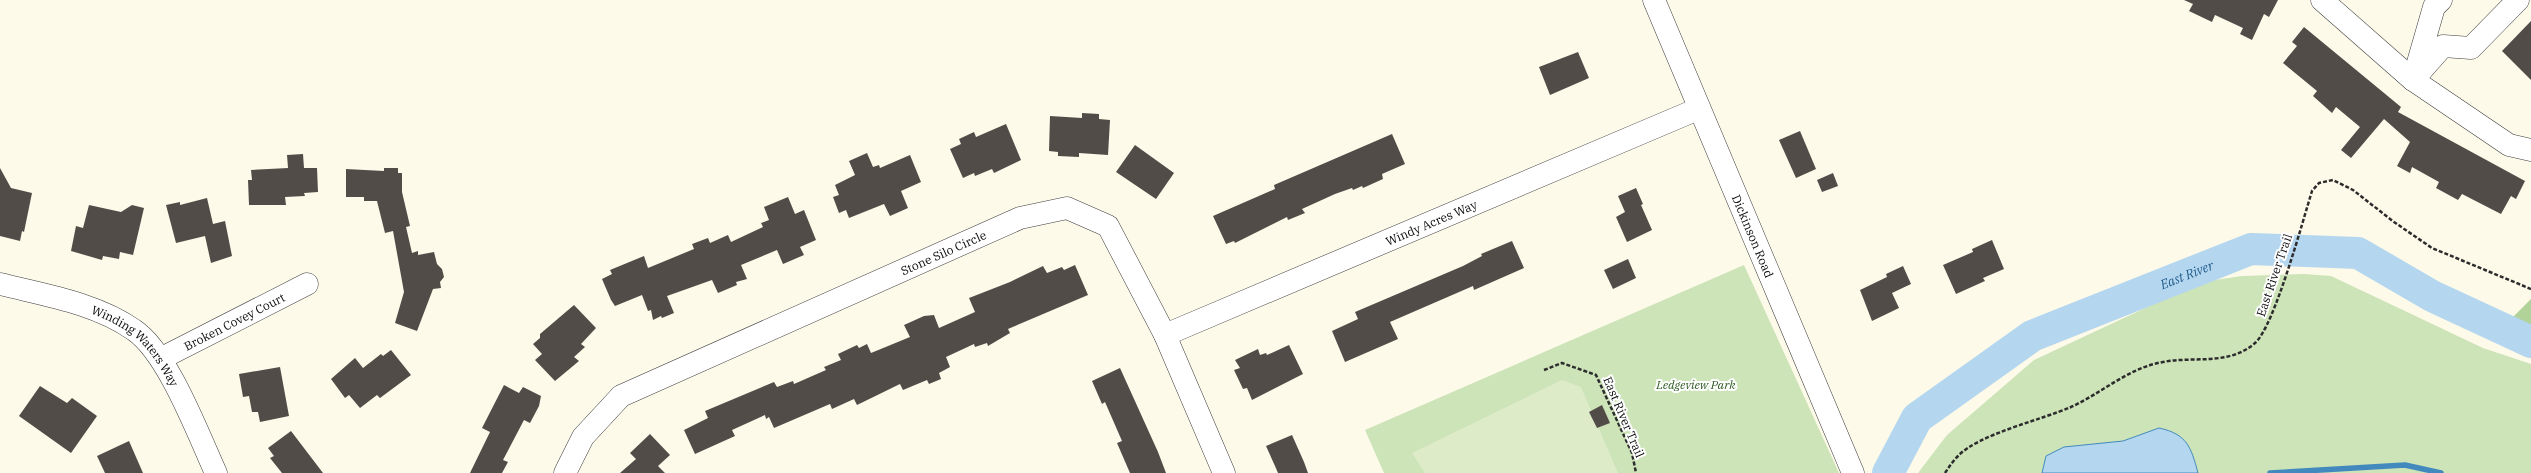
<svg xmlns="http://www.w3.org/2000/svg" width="2531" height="473" viewBox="0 0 2531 473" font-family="'IBM Plex Serif',serif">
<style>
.green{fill:#cde3b8}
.forest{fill:#b1d299}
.pitch{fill:#deebc8}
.water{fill:#b4d7ef;stroke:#428abe}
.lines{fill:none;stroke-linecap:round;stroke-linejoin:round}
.stream{stroke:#428abe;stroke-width:5.5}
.river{stroke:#b4d7ef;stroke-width:32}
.building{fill:#524c48}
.minor-casing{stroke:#3d3d3d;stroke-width:23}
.path{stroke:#2c2c2c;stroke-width:2.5;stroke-dasharray:4 2;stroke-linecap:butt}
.minor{stroke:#fff;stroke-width:22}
.labels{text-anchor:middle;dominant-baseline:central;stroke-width:4;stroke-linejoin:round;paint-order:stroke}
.street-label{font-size:12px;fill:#0a0a0a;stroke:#fff}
.park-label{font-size:12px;font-style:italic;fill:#2d5a22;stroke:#fff}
.water-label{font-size:13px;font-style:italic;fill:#225c8e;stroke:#fff}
</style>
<rect width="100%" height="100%" fill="#fdfaea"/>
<!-- green -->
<g class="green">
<polygon points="1744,265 1839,473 1384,473 1365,430"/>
<polygon points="2304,274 2331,276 2483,348 2531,364 2531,473 1918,473 1947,435 2034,360 2201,282 2242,276"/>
</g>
<!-- forest -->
<polygon class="forest" points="2531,299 2531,325 2511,319"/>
<!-- pitch -->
<polygon class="pitch" points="1562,380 1581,387 1618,473 1425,473 1412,453"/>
<!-- water -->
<path class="water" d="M 2159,428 C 2187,434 2191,447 2198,473 L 2042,473 L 2046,456 L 2064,447 L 2123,441 Z"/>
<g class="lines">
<!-- stream -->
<polyline class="stream" points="2270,473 2405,465 2441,473"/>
<!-- river -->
<path class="river" id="s1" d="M 1888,473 L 1917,418 L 2032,336 L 2251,249 L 2358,253 L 2432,296 L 2531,342"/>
</g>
<!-- building -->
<g class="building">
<polygon points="2184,0 2278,0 2269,17 2264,14 2252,40 2240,34 2243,28 2215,15 2212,22 2189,11 2193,4"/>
<polygon points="2531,21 2531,80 2502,51"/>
<polygon points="2304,27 2401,107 2398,112 2525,181 2516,199 2511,196 2501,214 2462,194 2458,200 2436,188 2439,182 2412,167 2410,173 2397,166 2410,142 2384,119 2351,158 2341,150 2360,127 2336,107 2332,113 2313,96 2317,91 2283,63 2297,46 2292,42"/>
<polygon points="1578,52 1589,78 1550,95 1539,67"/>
<polygon points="1082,113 1099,114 1099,119 1110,120 1108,155 1079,153 1079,157 1058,156 1058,152 1049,151 1050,116 1082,118"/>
<polygon points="1006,124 1021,160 994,173 992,169 975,176 974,173 963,178 950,149 961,144 959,139 974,132 976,137"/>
<polygon points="1800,131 1816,169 1796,178 1779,140"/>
<polygon points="1392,134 1405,164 1382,174 1383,179 1363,188 1362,186 1353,190 1352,188 1335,194 1302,209 1305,213 1288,220 1287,217 1235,243 1234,241 1226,244 1213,216 1275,189 1274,185"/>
<polygon points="1135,145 1174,173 1156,199 1116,172"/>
<polygon points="867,153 873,167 879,165 880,168 910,155 921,182 901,191 908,208 890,216 884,204 849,218 846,210 839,213 833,197 839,195 835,185 855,175 849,161"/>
<polygon points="303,154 304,168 317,168 318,192 304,193 305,196 285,197 286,205 249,205 248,180 252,180 251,170 288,168 287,155"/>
<polygon points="0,168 11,188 32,193 24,232 22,231 20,241 0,236"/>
<polygon points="384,168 398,168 398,173 402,173 402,192 410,226 406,227 412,253 418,251 418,255 434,252 437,264 442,269 444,277 440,282 441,288 433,289 417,331 395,323 404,292 393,231 385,233 377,201 364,201 364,197 346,197 346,169 384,171"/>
<polygon points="1833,173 1838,186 1822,192 1817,180"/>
<polygon points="1636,188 1643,204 1641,205 1652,230 1627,242 1616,217 1625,212 1618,196"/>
<polygon points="788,197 795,214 804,210 816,240 800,247 804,255 783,264 777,250 741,265 747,279 736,282 737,285 718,293 712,280 667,296 674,313 662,318 661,316 653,320 651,310 648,311 642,295 615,306 611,300 602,279 612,274 610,270 644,256 648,268 694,249 692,244 708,238 710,243 728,235 731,242 763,227 761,223 769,220 764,207"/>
<polygon points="207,198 213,224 225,221 232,256 211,263 205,236 176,243 166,205 180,202 180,205"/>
<polygon points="89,205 121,212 132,205 144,208 133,255 120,252 119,259 103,256 102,260 71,251 76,226 83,228"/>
<polygon points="1992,240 2004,269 1983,278 1985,281 1956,294 1943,265 1973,252 1972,249"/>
<polygon points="1512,241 1524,268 1474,290 1473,286 1390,322 1398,339 1345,362 1332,331 1358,319 1355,312 1463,266 1482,256 1481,254"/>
<polygon points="1628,259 1636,278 1613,289 1604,270"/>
<polygon points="1075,265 1088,295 1008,329 1010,333 988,346 987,343 975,347 974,344 946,357 950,367 939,373 941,379 929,384 927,380 903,390 900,384 857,405 854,399 832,409 830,404 774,428 769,417 766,419 765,415 732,430 735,436 695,454 684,430 708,418 705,411 774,382 777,387 793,381 794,384 826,370 824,367 841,360 838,354 857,345 859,348 867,344 871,353 910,337 904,325 924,316 934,315 939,328 975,312 969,298 1010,282 1043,266 1047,273 1062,267 1064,270"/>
<polygon points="1903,266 1911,284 1892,293 1899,308 1872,321 1860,290 1887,277 1886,274"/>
<polygon points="574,305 596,328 581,344 585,347 574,357 579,361 555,381 535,360 542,354 533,344 540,338 540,334"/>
<polygon points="1289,345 1303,374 1252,400 1247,388 1243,389 1234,370 1240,368 1235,360 1258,349 1260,355 1266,353 1267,355"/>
<polygon points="391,350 411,375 380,398 377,395 360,408 349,395 345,398 331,379 355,358 363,368 381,354 383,356"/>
<polygon points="280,367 289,416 260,422 258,412 252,412 249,396 243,397 239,374"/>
<polygon points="1120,368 1158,452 1166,473 1130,473 1117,443 1122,441 1105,402 1102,404 1092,381"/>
<polygon points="504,385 519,393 523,387 541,396 539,406 530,423 524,420 503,460 508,462 502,473 470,473 490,432 482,428"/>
<polygon points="40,386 67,403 72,398 97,416 71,453 19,416"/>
<polygon points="1602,405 1610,423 1597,428 1589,412"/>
<polygon points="291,431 323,473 282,473 270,458 274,456 268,448"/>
<polygon points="650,434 670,455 658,466 665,473 620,473 636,459 630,453"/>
<polygon points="1292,435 1304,462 1308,473 1278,473 1275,466 1266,446"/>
<polygon points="129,441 143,473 105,473 97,456"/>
</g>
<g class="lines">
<defs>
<g id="minor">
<path id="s2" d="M 1654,0 L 1853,473"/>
<polyline points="2322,0 2413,80 2509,145 2531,150"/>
<polyline points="2441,0 2434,7 2413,80 2443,46 2471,48 2518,0"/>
<path id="s3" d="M 0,284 C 44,295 96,303 134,330 C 168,353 198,434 216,473"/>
<path id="s4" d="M 1165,335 L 1698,109"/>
<path id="s5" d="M 162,358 L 307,284"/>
<path id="s6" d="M 565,473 L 583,437 L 621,396 L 1020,218 L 1067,208 L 1108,226 L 1165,335 L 1224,473"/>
</g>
</defs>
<!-- minor casing -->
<use href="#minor" class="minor-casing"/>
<!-- path -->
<g class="path">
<polyline points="1544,370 1562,363 1596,375 1632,453 1636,473"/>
<path d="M 1945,473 C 1949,467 1953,461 1958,456 C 1979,434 2041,420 2071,407 C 2102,393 2128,368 2163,362 C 2194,356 2229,366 2255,343 C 2274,327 2303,220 2312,191 L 2319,183 L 2333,180 L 2353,190 L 2394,222 L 2432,248 L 2531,289"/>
</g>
<!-- minor -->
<use href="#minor" class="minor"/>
</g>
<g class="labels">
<!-- street labels -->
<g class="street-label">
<text stroke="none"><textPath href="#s4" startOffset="289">Windy Acres Way</textPath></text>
<text stroke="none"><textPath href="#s2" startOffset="256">Dickinson Road</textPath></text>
<text stroke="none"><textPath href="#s6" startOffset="449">Stone Silo Circle</textPath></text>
<text transform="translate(2274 275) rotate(-71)">East River Trail</text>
<text stroke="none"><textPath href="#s5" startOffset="81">Broken Covey Court</textPath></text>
<text stroke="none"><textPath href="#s3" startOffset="154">Winding Waters Way</textPath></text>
<text transform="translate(1624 417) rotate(67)">East River Trail</text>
</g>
<!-- park labels -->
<g class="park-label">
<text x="1696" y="384">Ledgeview Park</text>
</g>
<!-- water labels -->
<g class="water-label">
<text stroke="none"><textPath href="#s1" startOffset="370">East River</textPath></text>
</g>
</g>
</svg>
